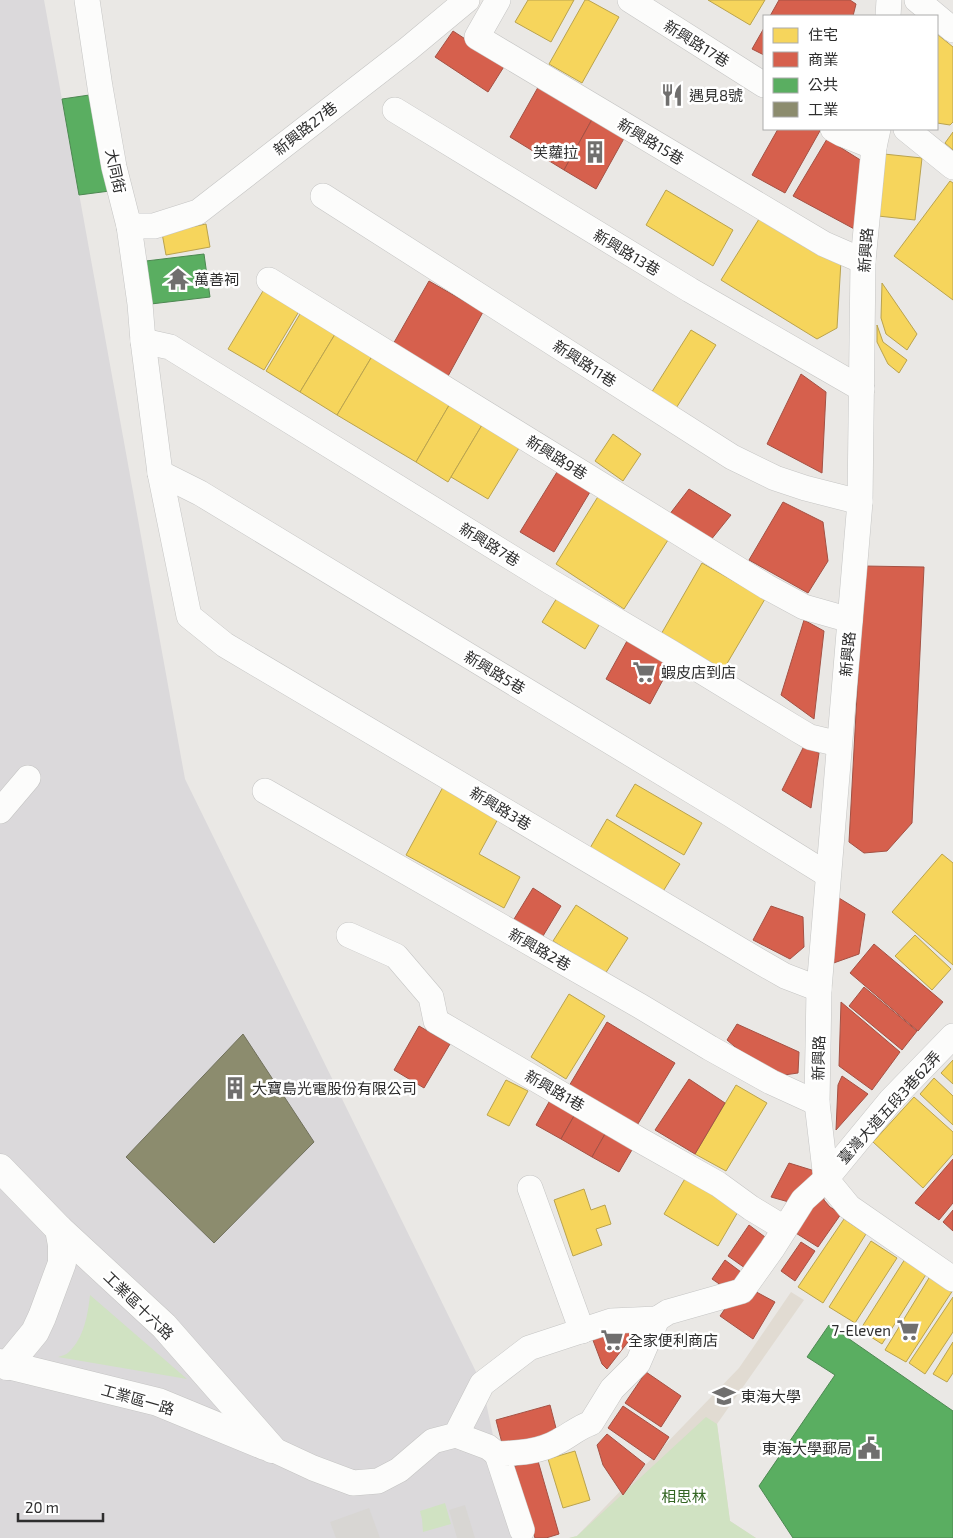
<svg xmlns="http://www.w3.org/2000/svg" width="953" height="1538" viewBox="0 0 953 1538" font-family="'Exo 2','Noto Sans TC',sans-serif">
<style>
.industrial{fill:#dbd9db}
.education{fill:#e1dbd2}
.green{fill:#d0e2c2}
.plaza{fill:#d8d6d3}
.homes{fill:#f6d55c;stroke:#baa34e}
.shops{fill:#d6604d;stroke:#a45144}
.public{fill:#5aae61;stroke:#4d8852}
.industry{fill:#8c8c6e;stroke:#70705b}
.lines{fill:none;stroke-linecap:round;stroke-linejoin:round}
.street-casing{stroke:#c5c5c4;stroke-width:26}
.secondary-casing{stroke:#c5c5c4;stroke-width:29}
.street{stroke:#fcfcfb;stroke-width:25}
.secondary{stroke:#fcfcfb;stroke-width:28}
.labels{text-anchor:middle;dominant-baseline:central;stroke-width:5;stroke-linejoin:round;paint-order:stroke}
.street-label{font-size:15px;fill:#2e2e2e;stroke:#fff}
.poi-label{font-size:15px;fill:#2e2e2e;stroke:#fff;text-anchor:start}
.park-label{font-size:15px;fill:#336523;stroke:#fff}
</style>
<rect width="100%" height="100%" fill="#eae8e5"/>
<!-- industrial -->
<polygon class="industrial" points="0,0 44,0 185,779 482,1384 497,1454 520,1538 0,1538"/>
<!-- education -->
<polygon class="education" points="791,1292 804,1300 717,1424 730,1521 756,1538 569,1538 577,1536 739,1368"/>
<!-- green -->
<g class="green">
<path d="M 90,1295 L 187,1379 L 58,1357 C 61,1356 66,1355 69,1352 C 84,1338 88,1314 90,1295 Z"/>
<polygon points="706,1417 717,1424 730,1521 756,1538 569,1538 577,1536"/>
<polygon points="445,1503 451,1524 423,1532 422,1519 420,1511"/>
</g>
<!-- plaza -->
<g class="plaza">
<polygon points="465,1505 475,1538 457,1538 449,1510"/>
<polygon points="369,1508 380,1538 336,1538 330,1522"/>
</g>
<!-- homes -->
<g class="homes">
<polygon points="528,0 574,0 551,42 515,22"/>
<polygon points="585,0 588,0 619,17 582,83 549,64"/>
<polygon points="708,0 765,0 750,25"/>
<polygon points="937,34 953,47 953,122 950,125 937,123"/>
<polygon points="953,132 953,150 945,143"/>
<polygon points="884,154 922,158 915,220 878,216"/>
<polygon points="950,181 953,183 953,300 894,256"/>
<polygon points="666,190 733,230 713,266 646,225"/>
<polygon points="764,211 841,261 837,328 817,339 721,280"/>
<polygon points="206,224 210,247 166,255 162,233"/>
<polygon points="269,281 304,303 264,370 228,349"/>
<polygon points="882,283 917,334 907,350 886,334 881,318"/>
<polygon points="306,304 340,326 300,392 266,371"/>
<polygon points="877,325 883,342 907,360 899,373 888,364 877,342"/>
<polygon points="340,326 377,348 337,415 300,392"/>
<polygon points="691,330 716,345 673,413 648,398"/>
<polygon points="377,348 455,395 416,462 337,415"/>
<polygon points="455,395 488,415 448,482 416,462"/>
<polygon points="485,420 522,443 488,499 451,477"/>
<polygon points="613,434 641,454 623,481 595,461"/>
<polygon points="599,495 668,540 624,609 556,564"/>
<polygon points="702,563 765,599 722,672 660,636"/>
<polygon points="560,593 602,620 585,649 542,622"/>
<polygon points="635,784 702,823 684,855 616,816"/>
<polygon points="443,787 499,817 479,854 520,877 504,908 406,855"/>
<polygon points="607,819 680,864 662,893 590,848"/>
<polygon points="942,854 953,863 953,965 892,912"/>
<polygon points="576,905 628,938 605,974 553,941"/>
<polygon points="915,935 951,969 932,990 895,956"/>
<polygon points="569,994 605,1016 566,1079 531,1057"/>
<polygon points="953,1060 953,1084 941,1073"/>
<polygon points="934,1078 953,1096 953,1125 920,1094"/>
<polygon points="506,1080 528,1091 509,1126 487,1115"/>
<polygon points="736,1085 767,1103 726,1171 695,1154"/>
<polygon points="914,1097 953,1132 953,1154 923,1188 873,1142"/>
<polygon points="686,1177 739,1210 718,1246 664,1214"/>
<polygon points="584,1189 591,1210 605,1205 611,1224 596,1229 602,1245 573,1256 554,1200"/>
<polygon points="844,1219 866,1234 823,1303 798,1287"/>
<polygon points="871,1241 897,1258 855,1323 829,1307"/>
<polygon points="905,1259 927,1273 882,1344 860,1330"/>
<polygon points="932,1273 953,1290 906,1362 885,1350"/>
<polygon points="953,1297 953,1332 925,1374 909,1363"/>
<polygon points="953,1342 953,1373 947,1382 933,1374"/>
<polygon points="575,1451 590,1500 563,1508 548,1459"/>
</g>
<!-- shops -->
<g class="shops">
<polygon points="779,0 850,0 856,4 853,16 770,16"/>
<polygon points="764,28 764,55 752,49"/>
<polygon points="453,31 505,65 488,92 435,57"/>
<polygon points="541,82 595,114 564,170 510,137"/>
<polygon points="595,114 627,133 596,189 564,170"/>
<polygon points="778,129 821,129 785,193 752,175"/>
<polygon points="827,139 862,161 858,231 793,196"/>
<polygon points="429,281 483,312 447,378 392,346"/>
<polygon points="801,374 826,392 822,473 767,444"/>
<polygon points="557,472 590,492 554,552 520,532"/>
<polygon points="689,489 731,515 710,541 669,515"/>
<polygon points="783,502 823,522 828,561 808,593 749,560"/>
<polygon points="864,566 924,567 912,823 887,851 864,853 849,842"/>
<polygon points="804,620 824,631 814,719 781,695"/>
<polygon points="627,641 671,665 650,704 606,679"/>
<polygon points="804,746 819,753 811,808 782,790"/>
<polygon points="533,888 561,906 540,941 511,924"/>
<polygon points="839,898 865,914 859,954 828,965"/>
<polygon points="771,906 803,917 804,947 790,959 753,940"/>
<polygon points="874,944 943,1002 918,1031 850,973"/>
<polygon points="864,987 917,1031 902,1050 849,1006"/>
<polygon points="841,1002 900,1052 872,1090 839,1066"/>
<polygon points="607,1022 675,1063 636,1127 569,1086"/>
<polygon points="737,1024 799,1052 798,1073 770,1077 727,1040"/>
<polygon points="419,1026 450,1044 424,1088 394,1070"/>
<polygon points="842,1076 868,1094 836,1130 838,1085"/>
<polygon points="689,1079 725,1103 695,1154 655,1130"/>
<polygon points="553,1095 578,1109 561,1139 536,1125"/>
<polygon points="578,1109 609,1127 592,1157 561,1139"/>
<polygon points="609,1127 636,1143 619,1172 592,1157"/>
<polygon points="953,1159 953,1203 939,1220 915,1203"/>
<polygon points="789,1163 818,1172 796,1204 771,1197"/>
<polygon points="823,1192 824,1200 830,1207 841,1214 818,1247 791,1230"/>
<polygon points="953,1210 953,1231 943,1222"/>
<polygon points="749,1225 773,1243 752,1273 728,1256"/>
<polygon points="801,1242 815,1251 795,1281 781,1271"/>
<polygon points="725,1260 749,1278 731,1292 712,1279"/>
<polygon points="747,1287 775,1302 753,1339 720,1316 733,1297"/>
<polygon points="638,1329 607,1369 602,1364 591,1335"/>
<polygon points="646,1372 681,1396 661,1427 625,1403"/>
<polygon points="550,1405 557,1432 503,1447 496,1420"/>
<polygon points="623,1406 669,1437 654,1460 608,1428"/>
<polygon points="607,1434 645,1464 623,1495 603,1465 597,1445"/>
<polygon points="538,1461 559,1534 546,1538 535,1538 520,1497 513,1467 521,1464"/>
</g>
<!-- public -->
<g class="public">
<polygon points="110,92 125,189 79,195 62,99"/>
<polygon points="204,254 210,297 151,304 146,261"/>
<polygon points="829,1325 953,1411 953,1538 793,1538 759,1486 835,1375 807,1357"/>
</g>
<!-- industry -->
<polygon class="industry" points="243,1034 314,1142 214,1243 126,1157"/>
<g class="lines">
<defs>
<g id="street">
<polyline points="87,0 100,87 114,167 129,226 140,304 143,341 160,473 189,616 225,645 757,960 785,976 819,989"/>
<polyline points="498,0 477,37 824,244 863,261"/>
<polyline points="630,0 764,85"/>
<polyline points="917,0 953,30"/>
<polyline points="888,16 889,0"/>
<polyline points="395,110 690,290 862,389"/>
<polyline points="833,129 842,134 874,147"/>
<polyline points="906,129 953,167"/>
<polyline points="323,196 732,457 775,478 805,488 860,502"/>
<polyline points="129,226 154,226 198,212 408,49 467,0"/>
<polyline points="269,280 767,587 804,607 850,620"/>
<polyline points="143,341 170,347 551,582 670,652 798,730 810,737 839,744"/>
<polyline points="160,473 200,493 730,814 828,875"/>
<polyline points="265,791 640,1006 710,1048 771,1082 817,1103"/>
<polyline points="0,811 28,778"/>
<polyline points="349,935 396,956 431,997 436,1021 638,1139 718,1184 751,1208 784,1228"/>
<polyline points="826,1179 817,1103 819,989 860,502 863,261 874,147 878,129"/>
<polyline points="826,1179 849,1207 953,1279"/>
<polyline points="530,1188 582,1331"/>
<polyline points="456,1435 488,1447 497,1454"/>
<polyline points="272,1449 313,1468 353,1483 378,1481 399,1470 433,1441 456,1435 482,1384 529,1348 611,1321 657,1319"/>
<path d="M 522,1530 L 497,1454 C 519,1453 540,1452 559,1441 C 570,1435 579,1427 591,1423 L 612,1389 L 638,1363 L 657,1319 L 668,1312 L 742,1291 L 772,1249 L 803,1200 L 826,1179 L 891,1100 L 953,1036"/>
</g>
<g id="secondary">
<polyline points="0,1168 59,1229 164,1326 272,1449"/>
<polyline points="0,1363 158,1402 265,1446"/>
<polyline points="7,1366 35,1332 42,1317 62,1263 62,1245 59,1229"/>
</g>
</defs>
<!-- street casing -->
<use href="#street" class="street-casing"/>
<!-- secondary casing -->
<use href="#secondary" class="secondary-casing"/>
<!-- street -->
<use href="#street" class="street"/>
<!-- secondary -->
<use href="#secondary" class="secondary"/>
</g>
<!-- icons -->
<defs>
<symbol id="restaurant-bare" viewBox="-9 -9 18 18"><path d="M-5-6h1v4h1v-4h1v4h1v-4h1v5L-1.5 .5V6h-2V.5L-5-1ZM5-6V6H3V1.5H1.5Q1.5-4 5-6Z" fill="#706f6e" stroke="#fff" stroke-width="2.5" paint-order="stroke"/></symbol>
<symbol id="building-bare" viewBox="-9 -9 18 18"><path d="M-4-6H4V6H1V3H-1V6H-4ZM-2.5-4.3h1.7v1.8h-1.7ZM.8-4.3h1.7v1.8H.8ZM-2.5-1h1.7V.8h-1.7ZM.8-1h1.7V.8H.8Z" fill="#706f6e" stroke="#fff" stroke-width="2.5" paint-order="stroke"/></symbol>
<symbol id="temple-bare" viewBox="-9 -9 18 18"><path d="M0-6L5-2H3V0L6.5 2.5H4V6H1.5V3h-3V6H-4V2.5H-6.5L-3 0V-2H-5Z" fill="#706f6e" stroke="#fff" stroke-width="2.5" paint-order="stroke"/></symbol>
<symbol id="supermarket-bare" viewBox="-9 -9 18 18"><path d="M-6-5.5h2.5l.6 2H6L4.5 2H-2.5L-4.4-4H-6ZM-1.5 3.2a1.3 1.3 0 1 0 .1 0ZM3 3.2a1.3 1.3 0 1 0 .1 0Z" fill="#706f6e" stroke="#fff" stroke-width="2.5" paint-order="stroke"/></symbol>
<symbol id="university-bare" viewBox="-9 -9 18 18"><path d="M0-5L7-2L0 1L-7-2ZM-4 1L0 2.5L4 1V4Q0 6-4 4Z" fill="#706f6e" stroke="#fff" stroke-width="2.5" paint-order="stroke"/></symbol>
<symbol id="civic-bare" viewBox="-9 -9 18 18"><path d="M-.6-6.5H3V-4.5H.6V-3L4-1V1h2V6H-6V1h2V-1L-.6-3ZM-1.2 2.5V6h2.4V2.5Z" fill="#706f6e" stroke="#fff" stroke-width="2.5" paint-order="stroke"/></symbol>
</defs>
<g fill-rule="evenodd">
<use href="#restaurant-bare" x="656" y="79" width="32" height="32"/>
<use href="#building-bare" x="579" y="136" width="32" height="32"/>
<use href="#temple-bare" x="162" y="263" width="32" height="32"/>
<use href="#supermarket-bare" x="628" y="656" width="32" height="32"/>
<use href="#building-bare" x="219" y="1072" width="32" height="32"/>
<use href="#supermarket-bare" x="892" y="1314" width="32" height="32"/>
<use href="#supermarket-bare" x="596" y="1324" width="32" height="32"/>
<use href="#university-bare" x="708" y="1380" width="32" height="32"/>
<use href="#civic-bare" x="853" y="1432" width="32" height="32"/>
</g>
<g class="labels">
<!-- street labels -->
<g class="street-label">
<text transform="translate(697 43) rotate(32)">新興路17巷</text>
<text transform="translate(305 128) rotate(-38)">新興路27巷</text>
<text transform="translate(651 141) rotate(31)">新興路15巷</text>
<text transform="translate(116 171) rotate(78)">大同街</text>
<text transform="translate(865 250) rotate(-86)">新興路</text>
<text transform="translate(627 252) rotate(31)">新興路13巷</text>
<text transform="translate(585 363) rotate(33)">新興路11巷</text>
<text transform="translate(557 457) rotate(32)">新興路9巷</text>
<text transform="translate(490 544) rotate(32)">新興路7巷</text>
<text transform="translate(847 654) rotate(-85)">新興路</text>
<text transform="translate(495 672) rotate(31)">新興路5巷</text>
<text transform="translate(501 808) rotate(31)">新興路3巷</text>
<text transform="translate(540 949) rotate(30)">新興路2巷</text>
<text transform="translate(818 1058) rotate(-89)">新興路</text>
<text transform="translate(555 1090) rotate(30)">新興路1巷</text>
<text transform="translate(889 1107) rotate(-48)">臺灣大道五段3巷62弄</text>
<text transform="translate(139 1305) rotate(44)">工業區十六路</text>
<text transform="translate(138 1399) rotate(16)">工業區一路</text>
</g>
<!-- poi labels -->
<g class="poi-label">
<text x="689" y="95">遇見8號</text>
<text x="578" y="152" text-anchor="end">芙蘿拉</text>
<text x="194" y="279">萬善祠</text>
<text x="661" y="672">蝦皮店到店</text>
<text x="252" y="1088">大寶島光電股份有限公司</text>
<text x="891" y="1330" text-anchor="end">7-Eleven</text>
<text x="628" y="1340">全家便利商店</text>
<text x="741" y="1396">東海大學</text>
<text x="852" y="1448" text-anchor="end">東海大學郵局</text>
</g>
<!-- park labels -->
<g class="park-label">
<text x="684" y="1496">相思林</text>
</g>
</g>
<!-- legend -->
<rect x="763" y="15" width="175" height="115" fill="#ffffff" stroke="#ababab"/>
<rect x="773" y="28" width="25" height="15" fill="#f6d55c" stroke="#ababab"/>
<text x="808" y="40" font-size="15" fill="#2e2e2e">住宅</text>
<rect x="773" y="52" width="25" height="15" fill="#d6604d" stroke="#ababab"/>
<text x="808" y="65" font-size="15" fill="#2e2e2e">商業</text>
<rect x="773" y="78" width="25" height="15" fill="#5aae61" stroke="#ababab"/>
<text x="808" y="90" font-size="15" fill="#2e2e2e">公共</text>
<rect x="773" y="102" width="25" height="15" fill="#8c8c6e" stroke="#ababab"/>
<text x="808" y="115" font-size="15" fill="#2e2e2e">工業</text>
<!-- scale -->
<path d="M18 1513v8h85v-8" fill="none" stroke="#2e2e2e" stroke-width="2.5"/>
<text x="25" y="1513" font-size="15" fill="#2e2e2e" stroke="#ffffff" stroke-width="4" paint-order="stroke">20 m</text>
</svg>
